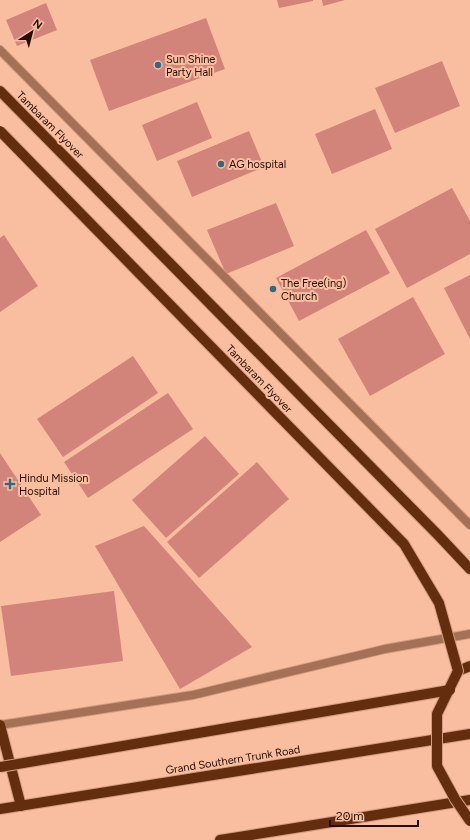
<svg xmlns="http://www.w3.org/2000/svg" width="470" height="840" viewBox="0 0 470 840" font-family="Figtree,sans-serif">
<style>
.building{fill:#d3847a}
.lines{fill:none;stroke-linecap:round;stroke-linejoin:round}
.tertiary-casing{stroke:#d39d83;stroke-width:10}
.primary-casing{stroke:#d39d83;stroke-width:12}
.tertiary{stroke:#a57055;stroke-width:8}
.primary{stroke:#642e0e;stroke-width:10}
.primary-bridge-casing{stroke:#d39d83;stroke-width:12;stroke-linecap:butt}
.primary-bridge{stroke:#642e0e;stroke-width:10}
.poi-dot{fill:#2f6a82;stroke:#f9bda0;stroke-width:1.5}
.labels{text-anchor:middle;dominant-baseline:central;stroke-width:4;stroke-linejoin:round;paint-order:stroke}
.poi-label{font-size:11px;fill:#270d01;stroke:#f9bda0;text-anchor:start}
.street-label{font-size:11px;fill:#270d01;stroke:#f9bda0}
</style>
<rect width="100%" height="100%" fill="#f9bda0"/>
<!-- building -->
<g class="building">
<polygon points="277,0 313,0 313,1 279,8"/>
<polygon points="322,0 345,0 323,6"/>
<polygon points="46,3 57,30 17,46 6,20"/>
<polygon points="206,18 225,69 109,111 90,60"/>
<polygon points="442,61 460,106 395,133 375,88"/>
<polygon points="197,102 212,138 157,161 142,125"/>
<polygon points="375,109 392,149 332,174 315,134"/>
<polygon points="249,131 264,167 192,197 177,161"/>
<polygon points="452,188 470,221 470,254 407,288 375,229"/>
<polygon points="276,203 294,246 226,274 207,230"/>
<polygon points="366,230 390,273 299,321 276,278"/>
<polygon points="4,235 38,286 0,312 0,238"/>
<polygon points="470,275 470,339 444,288"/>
<polygon points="413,297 445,354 370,396 338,339"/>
<polygon points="133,356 158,393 63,457 37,419"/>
<polygon points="168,393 193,429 88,498 64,462"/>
<polygon points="205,436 239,474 166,538 132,500"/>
<polygon points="0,453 41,515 0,542"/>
<polygon points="257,462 289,499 199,578 167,542"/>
<polygon points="144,526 252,647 180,689 95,546"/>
<polygon points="114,591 123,661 11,676 1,606"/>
</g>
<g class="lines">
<defs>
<g id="tertiary">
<polyline points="0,50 470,525"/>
<polyline points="0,725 193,695 385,649 470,634"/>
</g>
<g id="primary">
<polyline points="0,91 438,535 470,569"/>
<polyline points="458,671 470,666"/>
<polyline points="0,725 21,806"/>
<polyline points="0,809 470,734"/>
<polyline points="220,840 470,800"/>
</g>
</defs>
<!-- tertiary casing -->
<use href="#tertiary" class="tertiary-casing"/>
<!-- primary casing -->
<use href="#primary" class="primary-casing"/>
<!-- tertiary -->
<use href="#tertiary" class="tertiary"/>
<!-- primary -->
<use href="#primary" class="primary"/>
<defs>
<g id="primary-bridge">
<polyline points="0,131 404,544 439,603 458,671 437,714 437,766 455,799 470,821"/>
<polyline points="0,767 450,690"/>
</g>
</defs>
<!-- primary-bridge casing -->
<use href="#primary-bridge" class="primary-bridge-casing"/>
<!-- primary-bridge -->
<use href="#primary-bridge" class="primary-bridge"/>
</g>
<!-- markers -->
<g class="poi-dot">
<circle cx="158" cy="65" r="4"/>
<circle cx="221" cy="164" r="4"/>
<circle cx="273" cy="289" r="4"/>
<path d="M8 478h4v4h4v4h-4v4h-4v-4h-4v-4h4z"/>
</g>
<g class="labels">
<!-- poi labels -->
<g class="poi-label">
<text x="166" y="59">Sun Shine<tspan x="166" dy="13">Party Hall</tspan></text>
<text x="229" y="164">AG hospital</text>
<text x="281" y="283">The Free(ing)<tspan x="281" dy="13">Church</tspan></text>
<text x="19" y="478">Hindu Mission<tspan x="19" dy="13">Hospital</tspan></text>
</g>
<!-- street labels -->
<g class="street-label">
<text transform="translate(50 125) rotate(45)">Tambaram Flyover</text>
<text transform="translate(259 379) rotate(46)">Tambaram Flyover</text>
<text transform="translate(233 760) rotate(-9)">Grand Southern Trunk Road</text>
</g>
</g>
<!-- north arrow -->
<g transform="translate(32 32) rotate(36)" stroke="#f9bda0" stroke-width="3" paint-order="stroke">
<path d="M0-3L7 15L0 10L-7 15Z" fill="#270d01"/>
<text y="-6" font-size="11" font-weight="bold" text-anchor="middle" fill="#270d01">N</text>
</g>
<!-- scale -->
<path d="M330 820v6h88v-6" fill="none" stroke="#270d01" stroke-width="2"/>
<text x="336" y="820" font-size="12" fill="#270d01" stroke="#f9bda0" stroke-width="3" paint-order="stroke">20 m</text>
</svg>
